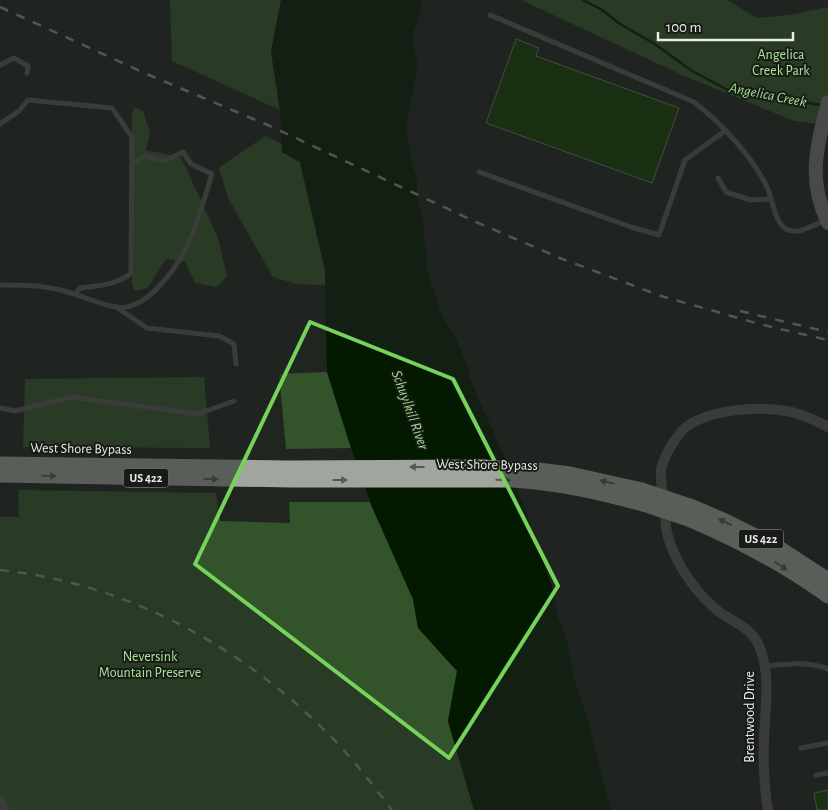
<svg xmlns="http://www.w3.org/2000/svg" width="828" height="810" viewBox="0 0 828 810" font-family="'Alegreya Sans',sans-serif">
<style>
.green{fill:#33542a}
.water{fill:#031a00}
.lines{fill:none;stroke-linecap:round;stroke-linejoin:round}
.stream{stroke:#031a00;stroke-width:2.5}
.building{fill:#103e00;stroke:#737771}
.service{stroke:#585957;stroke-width:5}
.minor{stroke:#585957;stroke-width:10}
.secondary{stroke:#757874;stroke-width:14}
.motorway{stroke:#a0a59e;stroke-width:15}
.rail{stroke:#8e918d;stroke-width:2.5;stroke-dasharray:9 9;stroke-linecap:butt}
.motorway-bridge{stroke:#a0a59e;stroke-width:15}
.oneway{fill:#555954}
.marked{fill:none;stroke:#75d25b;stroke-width:4;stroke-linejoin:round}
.labels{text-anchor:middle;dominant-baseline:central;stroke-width:4;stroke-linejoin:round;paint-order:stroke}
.shield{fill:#181b17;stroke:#aaada9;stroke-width:1}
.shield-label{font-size:12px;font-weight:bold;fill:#e9ece8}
.park-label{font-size:14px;fill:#a6e994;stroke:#181b17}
.street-label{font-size:14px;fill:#e9ece8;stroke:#181b17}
.water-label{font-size:15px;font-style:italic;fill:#9de08b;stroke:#181b17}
</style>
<rect width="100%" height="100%" fill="#212520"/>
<!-- green -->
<g class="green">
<polygon points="170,0 281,0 271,52 280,110 172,61"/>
<polygon points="521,0 727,0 757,18 789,15 828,7 828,125 794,121 680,74"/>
<polygon points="134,107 143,111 150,133 146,150 181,157 218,238 227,276 217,287 195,283 185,262 166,259 148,288 134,291 132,283 132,116"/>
<polygon points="265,136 282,144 282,152 300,162 325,270 325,285 297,284 273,277 228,198 219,168"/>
<polygon points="327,372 351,448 286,449 279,374"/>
<polygon points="204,377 210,448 23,447 25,379"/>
<polygon points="18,490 216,493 220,521 290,523 289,502 370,502 413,599 418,628 457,671 448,721 474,810 0,810 0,517 19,517"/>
</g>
<!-- water -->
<polygon class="water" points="281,0 421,0 421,10 412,37 418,64 406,127 413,167 417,178 417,191 423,223 428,274 442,316 457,340 469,370 469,377 503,453 526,511 552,587 558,616 568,644 573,674 585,710 611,810 474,810 448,721 457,671 418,628 413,599 372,507 351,448 327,372 325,270 300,162 282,152 280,110 271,52"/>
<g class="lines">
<!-- stream -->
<polyline class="stream" points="583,0 602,10 620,24 655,44 692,71 726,89 744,94 822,105"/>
</g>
<!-- building -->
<g class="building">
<polygon points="516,39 539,48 536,56 679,108 652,183 486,123"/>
<polygon points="828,790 828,810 817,810 814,793"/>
</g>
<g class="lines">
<!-- service -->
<g class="service">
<path d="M 490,15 L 694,102 C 721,123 752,156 767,187 C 772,198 775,223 786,229 C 798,236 815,224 826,220"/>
<polyline points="0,65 14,58 28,66 27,73"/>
<path d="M 0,124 L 19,111 L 28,100 L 112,108 L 132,137 L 131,273 C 117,285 98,286 80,288 L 75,294"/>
<polyline points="479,172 631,227 659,235 685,160 725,131"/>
<polyline points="718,178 726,192 751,200 771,199"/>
<path d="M 0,285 C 22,285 43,285 64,291 C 81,295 98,304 115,307 C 147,313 179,265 190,239 C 199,219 205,196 212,174 L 191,164 L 183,152 L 165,161 L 145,156 L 132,164"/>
<polyline points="116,307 147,328 219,336 234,344 236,364"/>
<polyline points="0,408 15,411 71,397 198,414 234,401"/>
<path d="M 765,666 C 787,664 807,661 828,669"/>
<polyline points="801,748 828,743"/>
<polyline points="816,775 828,773"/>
</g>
<!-- minor -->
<g class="minor">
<polyline points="0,800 5,810"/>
<path d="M 768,810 C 764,786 763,762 764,738 C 765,709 771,676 760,648 C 751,626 734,623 718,611 C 695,592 674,562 667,533 C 665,523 665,512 664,503 C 663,493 660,482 661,472 C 661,464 666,455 670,448 C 674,441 680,432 686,427 C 711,409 757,406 786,411 C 801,413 815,420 828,427"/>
</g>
<!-- secondary -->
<path class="secondary" d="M 828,102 C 817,146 807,179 828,223"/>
<!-- motorway -->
<g class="motorway">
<polyline points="0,464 288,468 482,467 538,470 570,474 642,490"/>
<path d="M 0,475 L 292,480 L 512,480 C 560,483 598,492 643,504"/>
<polyline points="690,506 723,520 779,548 828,580"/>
<path d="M 691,520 C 740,541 785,565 828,596"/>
</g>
<!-- rail -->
<g class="rail">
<polyline points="0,7 142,72 270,126 476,222 560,258 661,296 763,325 828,340"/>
<polyline points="740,311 828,332"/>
<path d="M 0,570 C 119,582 233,641 318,724 C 346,750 369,780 392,810"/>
</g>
<!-- motorway-bridge -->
<g class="motorway-bridge">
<polyline points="642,490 690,506"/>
<polyline points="643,504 691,520"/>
</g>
</g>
<!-- one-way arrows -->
<defs><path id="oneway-solid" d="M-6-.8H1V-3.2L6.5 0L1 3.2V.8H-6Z" transform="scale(1.25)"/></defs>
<g class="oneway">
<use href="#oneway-solid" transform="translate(417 467) rotate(180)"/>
<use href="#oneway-solid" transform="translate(49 476) rotate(1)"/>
<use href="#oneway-solid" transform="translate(211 479) rotate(1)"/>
<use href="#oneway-solid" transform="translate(340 480)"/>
<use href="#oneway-solid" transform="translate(503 480) rotate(2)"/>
<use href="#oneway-solid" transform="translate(607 482) rotate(-168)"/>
<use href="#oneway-solid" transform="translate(725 522) rotate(-155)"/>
<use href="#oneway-solid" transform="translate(781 566) rotate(33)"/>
</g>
<!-- marked area -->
<path d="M0 0H828V810H0ZM 310,322 L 453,379 L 558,586 L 449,758 L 195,564 Z" fill="#212520" fill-opacity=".55" fill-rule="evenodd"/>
<path class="marked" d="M 310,322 L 453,379 L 558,586 L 449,758 L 195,564 Z"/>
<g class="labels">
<!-- shield labels -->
<g class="shield">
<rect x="123.5" y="468.5" width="45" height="19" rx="4"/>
<rect x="738.5" y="529.5" width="45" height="19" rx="4"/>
</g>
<g class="shield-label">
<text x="146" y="478">US 422</text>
<text x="761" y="539">US 422</text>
</g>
<!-- park labels -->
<g class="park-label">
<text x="781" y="55">Angelica<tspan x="781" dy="16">Creek Park</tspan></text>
<text x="150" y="657">Neversink<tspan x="150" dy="16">Mountain Preserve</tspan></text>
</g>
<!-- street labels -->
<g class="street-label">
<text transform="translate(81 449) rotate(1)">West Shore Bypass</text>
<text transform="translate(487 465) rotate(1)">West Shore Bypass</text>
<text transform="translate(750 717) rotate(-90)">Brentwood Drive</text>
</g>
<!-- water labels -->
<g class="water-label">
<text transform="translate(768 95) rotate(11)">Angelica Creek</text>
<text transform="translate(410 410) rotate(70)">Schuylkill River</text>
</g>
</g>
<!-- scale -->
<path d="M658 32v8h135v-8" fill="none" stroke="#e9ece8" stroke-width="2.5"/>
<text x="666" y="32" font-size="15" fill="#e9ece8" stroke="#181b17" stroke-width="4" paint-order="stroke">100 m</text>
</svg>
